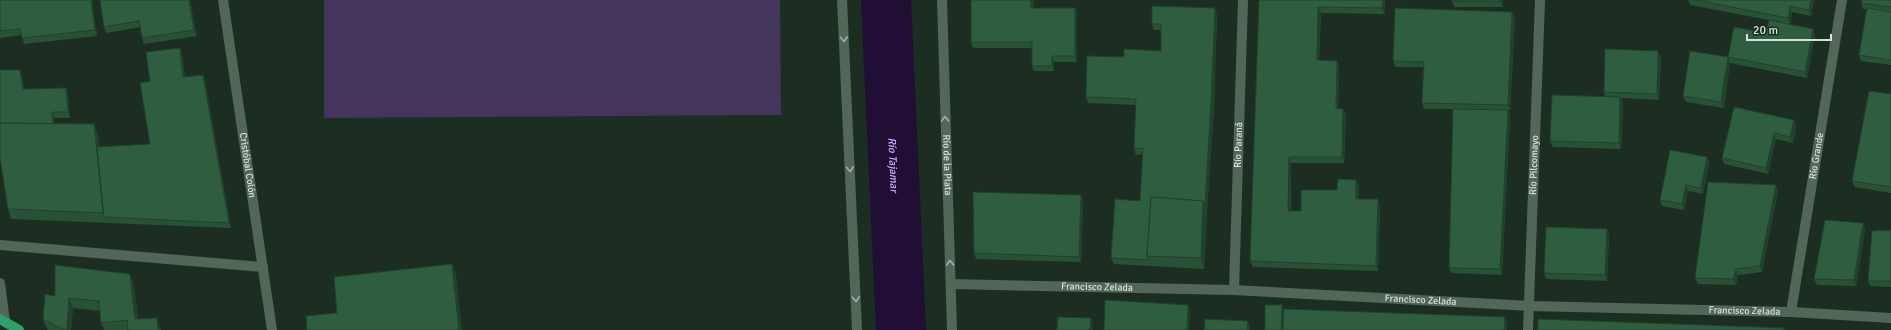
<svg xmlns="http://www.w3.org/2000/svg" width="1891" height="330" viewBox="0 0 1891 330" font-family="Signika,sans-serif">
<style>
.green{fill:#44355c}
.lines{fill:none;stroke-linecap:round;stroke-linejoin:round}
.river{stroke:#200e35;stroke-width:50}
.minor{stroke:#536759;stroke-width:10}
.major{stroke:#2da167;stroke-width:10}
.wall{fill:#285136}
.shaded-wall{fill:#20422c}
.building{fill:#2e5e3f;stroke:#20422c}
.oneway{stroke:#a2b1a6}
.labels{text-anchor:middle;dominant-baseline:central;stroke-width:4;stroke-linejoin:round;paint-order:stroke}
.street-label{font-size:10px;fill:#d6e2d9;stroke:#1c2e22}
.water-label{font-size:11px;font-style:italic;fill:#ccb1f9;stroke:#1c2e22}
</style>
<rect width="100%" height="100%" fill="#1c2e22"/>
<!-- green -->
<polygon class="green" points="324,0 780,0 781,115 324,118"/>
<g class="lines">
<!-- river -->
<path class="river" id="s1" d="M 886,0 L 901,330"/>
<!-- minor -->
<g class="minor">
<path id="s2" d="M 223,0 L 272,330"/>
<polyline points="842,0 857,330"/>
<path id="s3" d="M 942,0 L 952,330"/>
<polyline points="0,245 263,267"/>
<polyline points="0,283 5,322"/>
<path id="s4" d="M 951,284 L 1234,290 L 1529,306 L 1791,312 L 1891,318"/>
<path id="s5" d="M 1234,290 L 1243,0"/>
<path id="s6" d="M 1791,312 L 1842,0"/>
<path id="s7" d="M 1528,330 L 1540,0"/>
</g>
<!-- major -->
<polyline class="major" points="0,319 19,330"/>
</g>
<!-- wall -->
<g class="wall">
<polygon points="0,0 92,0 97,36 24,44 22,35 0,38"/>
<polygon points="100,0 190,0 197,36 144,44 142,38 140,27 106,33 104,27"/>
<polygon points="971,0 1034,0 1033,8 1075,8 1077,14 1077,62 1054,62 1054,71 1034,71 1032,66 1032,48 973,48 971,42"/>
<polygon points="1259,0 1385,0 1385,14 1321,13 1319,60 1337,61 1339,67 1338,108 1346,114 1344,163 1291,163 1291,211 1301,211 1337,190 1359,185 1358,199 1380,205 1378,271 1253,267 1250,261"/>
<polygon points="1503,0 1503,7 1454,7 1452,1"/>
<polygon points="1688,0 1814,0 1811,16 1792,12 1790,24 1815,35 1807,78 1730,63 1724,108 1686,102 1683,96 1728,57 1766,33 1769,20 1690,5"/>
<polygon points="1891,0 1891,65 1861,61 1859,55 1867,9 1863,9 1861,3"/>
<polygon points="1217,14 1214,108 1207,211 1204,269 1114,264 1111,258 1140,201 1143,154 1136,155 1134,149 1136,105 1088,103 1086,97 1124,57 1161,51 1161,30 1154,30 1152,24"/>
<polygon points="1515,18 1510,110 1508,110 1510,116 1502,275 1451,273 1449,268 1453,109 1424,109 1422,103 1423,67 1395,67 1393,61"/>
<polygon points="182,54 185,77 205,81 231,228 11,219 8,209 22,76 24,89 66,88 68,94 70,118 54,118 54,124 98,134 99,147 150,144 150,81"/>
<polygon points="1661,57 1659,100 1621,98 1623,103 1621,149 1553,147 1550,141 1605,97 1604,92"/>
<polygon points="1891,94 1891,193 1855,187 1852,181"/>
<polygon points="1794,120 1796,126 1793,143 1776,139 1768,174 1724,164 1722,158"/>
<polygon points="1707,157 1709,163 1703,194 1688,191 1684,210 1662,206 1660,200"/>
<polygon points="1778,191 1762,272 1738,275 1736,285 1698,284 1695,278"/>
<polygon points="1081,195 1083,201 1081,262 976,259 974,253"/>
<polygon points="1863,223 1865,229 1856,286 1817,285 1814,279"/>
<polygon points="1607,229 1609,235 1607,281 1546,279 1544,273"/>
<polygon points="1891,230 1891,287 1870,286 1868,281"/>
<polygon points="134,284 138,319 161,328 161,330 104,330 101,323 100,311 73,308 71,330 48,330 47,329 43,319 55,296"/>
</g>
<!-- shaded-wall -->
<g class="shaded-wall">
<polygon points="91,0 92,0 97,36 95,30"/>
<polygon points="189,0 190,0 197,36 194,30"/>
<polygon points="1031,0 1034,0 1033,14 1031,8"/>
<polygon points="1383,0 1385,0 1385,14 1382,8"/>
<polygon points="1500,0 1503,0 1503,7 1500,2"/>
<polygon points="1811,0 1814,0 1811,16 1809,10"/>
<polygon points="1790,6 1792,12 1790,24 1788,18"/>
<polygon points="1318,7 1321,13 1319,66 1317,60"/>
<polygon points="1075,8 1077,14 1077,62 1075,56"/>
<polygon points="1215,8 1217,14 1214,108 1207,211 1205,205"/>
<polygon points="1512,12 1515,18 1510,110 1508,105"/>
<polygon points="1813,29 1815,35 1807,78 1805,72"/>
<polygon points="180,48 182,54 186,83 183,77"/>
<polygon points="1658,51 1661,57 1659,100 1657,94"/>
<polygon points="1052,56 1054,62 1054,71 1052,66"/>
<polygon points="1728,57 1730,63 1724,108 1721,102"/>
<polygon points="1337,61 1339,67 1338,114 1336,108"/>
<polygon points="20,70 22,76 25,95 23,89"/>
<polygon points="203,75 205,81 231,228 229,223"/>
<polygon points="66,88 68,94 70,118 68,112"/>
<polygon points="1620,97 1623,103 1621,149 1619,143"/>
<polygon points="1343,109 1346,114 1344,163 1342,157"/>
<polygon points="1508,110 1510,116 1502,275 1500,269"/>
<polygon points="52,112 54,118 55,134 53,128"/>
<polygon points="1794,120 1796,126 1793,143 1790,137"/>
<polygon points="94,124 98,134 106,217 104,217 103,213"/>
<polygon points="1774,133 1776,139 1768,174 1766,168"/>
<polygon points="1289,157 1291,163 1290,217 1288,211"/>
<polygon points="1707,157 1709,163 1703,194 1701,188"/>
<polygon points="1356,180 1359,185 1358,204 1356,199"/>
<polygon points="1686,185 1688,191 1684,210 1682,204"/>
<polygon points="1776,185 1778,191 1762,272 1760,266"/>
<polygon points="1081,195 1083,201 1081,262 1079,257"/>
<polygon points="1378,199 1380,205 1378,271 1376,266"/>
<polygon points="1203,201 1207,211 1204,269 1201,258"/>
<polygon points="1863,223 1865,229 1856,286 1854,280"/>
<polygon points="1607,229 1609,235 1607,281 1605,275"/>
<polygon points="452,264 456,274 462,330 459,330"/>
<polygon points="1736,269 1738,275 1736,285 1733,279"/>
<polygon points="130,274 134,284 139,329 135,319"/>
<polygon points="69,298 73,308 71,330 67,330"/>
<polygon points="1188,305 1190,311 1189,330 1187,330"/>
<polygon points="1282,305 1286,315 1285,330 1281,330"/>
<polygon points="1505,317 1507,322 1507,330 1504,330"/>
<polygon points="157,318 161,328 161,330 158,330"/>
<polygon points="1091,318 1093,324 1093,330 1090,330"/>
<polygon points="1248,321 1250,327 1250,330 1247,330"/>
</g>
<!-- building -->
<g class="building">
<polygon points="0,0 91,0 95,30 22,38 20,29 0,31"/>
<polygon points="100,0 189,0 194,30 142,38 139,21 104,27"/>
<polygon points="971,0 1031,0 1031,8 1075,8 1075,56 1052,56 1052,66 1032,66 1032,42 971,42"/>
<polygon points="1259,0 1383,0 1382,8 1318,7 1317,60 1337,61 1336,108 1343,109 1342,157 1289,157 1288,211 1301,211 1301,190 1337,190 1338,179 1356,180 1356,199 1378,199 1376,266 1250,261"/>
<polygon points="1452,0 1500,0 1500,2 1452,1"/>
<polygon points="1695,0 1811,0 1809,10 1790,6 1788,18"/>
<polygon points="1862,0 1891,0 1891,7 1861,3"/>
<polygon points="1152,6 1215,8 1211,102 1205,205 1203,201 1151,197 1147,256 1149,260 1111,258 1115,199 1140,201 1143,148 1134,149 1136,99 1086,97 1087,56 1124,57 1124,49 1161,51 1161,24 1152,24"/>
<polygon points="1395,8 1512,12 1508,105 1422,103 1424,62 1393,61"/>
<polygon points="1867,8 1891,12 1891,60 1859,55"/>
<polygon points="1769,20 1813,29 1805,72 1728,57 1721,102 1683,96 1690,51 1728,57 1734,27 1766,33"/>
<polygon points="180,48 183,77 203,75 229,223 104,217 97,147 150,144 140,83 150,81 146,52"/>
<polygon points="1605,49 1658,51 1657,94 1604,92"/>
<polygon points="0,70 20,70 23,89 66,88 68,112 52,112 53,124 0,123"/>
<polygon points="1869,91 1891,94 1891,187 1852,181"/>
<polygon points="1552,95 1620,97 1619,143 1550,141"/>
<polygon points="1734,107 1794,120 1790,137 1774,133 1766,168 1722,158"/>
<polygon points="1453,109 1508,110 1500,269 1449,268"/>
<polygon points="0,123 94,124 103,213 8,209 0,158"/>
<polygon points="1670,150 1707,157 1701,188 1686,185 1682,204 1660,200"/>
<polygon points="1708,182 1776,185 1760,266 1736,269 1733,279 1695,278"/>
<polygon points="973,192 1081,195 1079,257 974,253"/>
<polygon points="1151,197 1203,201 1201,258 1147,256"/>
<polygon points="1825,220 1863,223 1854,280 1814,279"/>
<polygon points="1546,227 1607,229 1605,275 1544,273"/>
<polygon points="1891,230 1891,281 1868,281 1872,231"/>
<polygon points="452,264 459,330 307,330 306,316 337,313 334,277"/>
<polygon points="55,265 130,274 135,319 157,318 158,330 128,330 127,320 101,323 99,301 69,298 67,330 64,330 43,319 45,294 55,296"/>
<polygon points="1105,300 1188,305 1187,330 1104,330"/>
<polygon points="1265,305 1282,305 1281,330 1265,330"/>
<polygon points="1284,309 1505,317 1504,330 1283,330"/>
<polygon points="1058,317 1091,318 1090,330 1057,330"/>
<polygon points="1205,319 1248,321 1247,330 1204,330"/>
<polygon points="1538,319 1784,328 1784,330 1538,330"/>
</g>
<!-- one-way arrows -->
<defs><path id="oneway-chevron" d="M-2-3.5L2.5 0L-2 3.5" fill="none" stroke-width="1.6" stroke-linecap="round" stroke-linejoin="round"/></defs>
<g class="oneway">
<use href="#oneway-chevron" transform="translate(844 39) rotate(87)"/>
<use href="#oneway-chevron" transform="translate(945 119) rotate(-92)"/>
<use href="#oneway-chevron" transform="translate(850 169) rotate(87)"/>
<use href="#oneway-chevron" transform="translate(950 263) rotate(-92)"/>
<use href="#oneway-chevron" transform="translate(856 299) rotate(87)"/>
</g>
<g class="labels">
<!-- street labels -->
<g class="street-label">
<text stroke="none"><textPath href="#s5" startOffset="145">Río Paraná</textPath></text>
<text stroke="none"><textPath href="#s6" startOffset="158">Río Grande</textPath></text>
<text stroke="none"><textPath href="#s2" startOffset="167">Cristóbal Colón</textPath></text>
<text stroke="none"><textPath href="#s3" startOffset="165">Río de la Plata</textPath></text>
<text stroke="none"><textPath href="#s7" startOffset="165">Río Pilcomayo</textPath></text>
<text stroke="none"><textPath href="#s4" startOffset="146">Francisco Zelada</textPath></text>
<text stroke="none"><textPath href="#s4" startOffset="470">Francisco Zelada</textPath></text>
<text stroke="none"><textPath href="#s4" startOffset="794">Francisco Zelada</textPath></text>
</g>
<!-- water labels -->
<g class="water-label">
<text stroke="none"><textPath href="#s1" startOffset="165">Río Tajamar</textPath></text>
</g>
</g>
<!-- scale -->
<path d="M1747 34v6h84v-6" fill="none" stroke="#d6e2d9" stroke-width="2"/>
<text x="1753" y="34" font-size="12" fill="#d6e2d9" stroke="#1c2e22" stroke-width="3" paint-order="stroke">20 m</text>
</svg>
